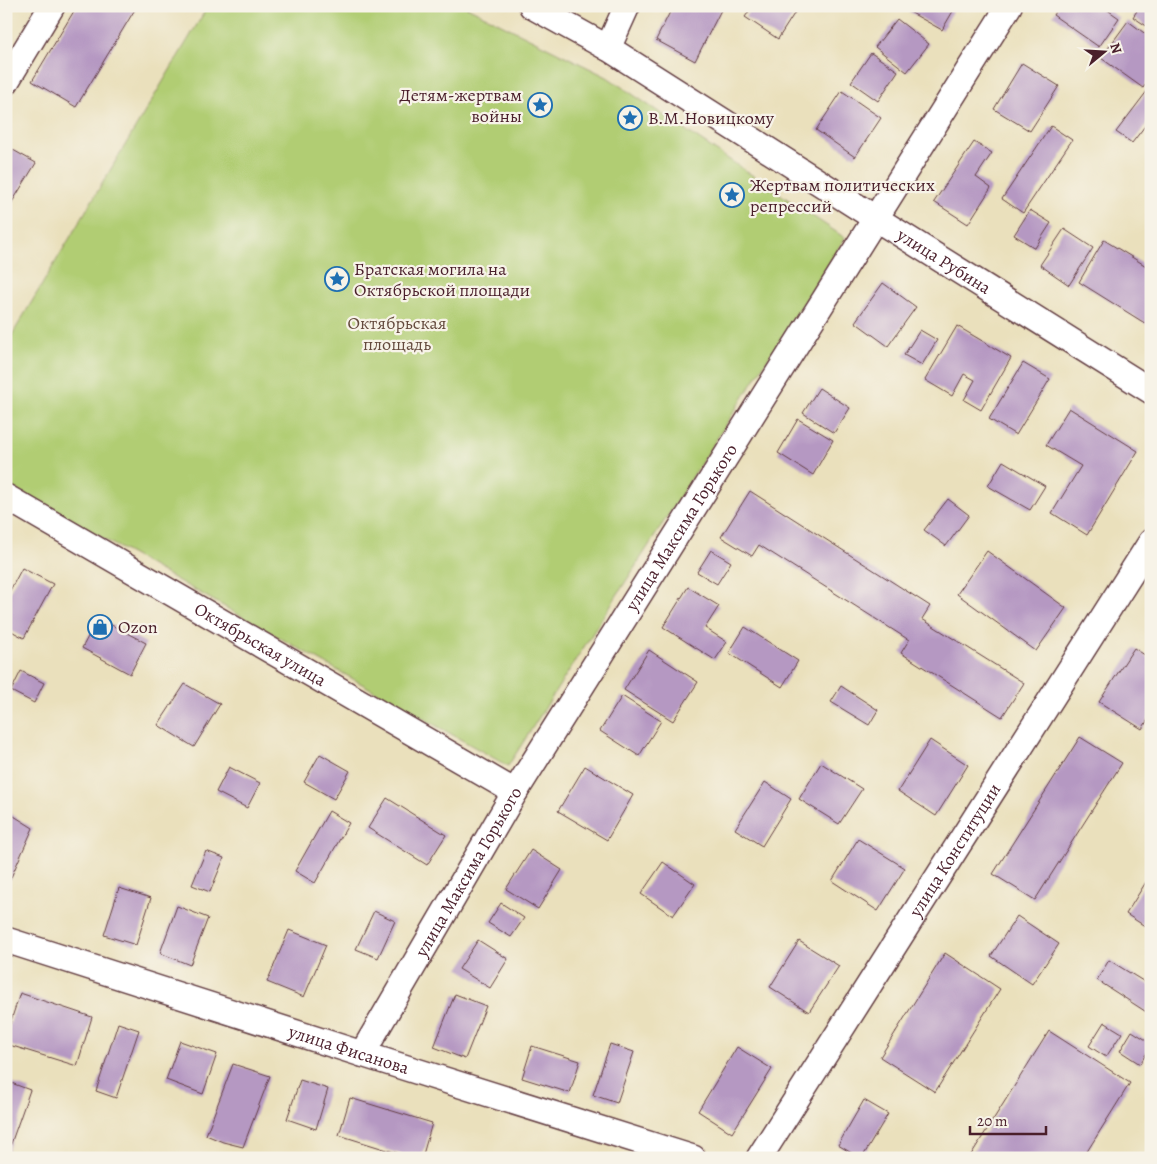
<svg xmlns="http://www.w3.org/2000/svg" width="1157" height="1164" viewBox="0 0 1157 1164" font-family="Alegreya,serif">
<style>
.green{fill:#b1cd73;stroke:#7e764f}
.building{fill:#b598c2}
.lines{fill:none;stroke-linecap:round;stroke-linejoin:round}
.minor-casing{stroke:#623c41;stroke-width:28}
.minor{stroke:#fff;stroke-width:25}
.labels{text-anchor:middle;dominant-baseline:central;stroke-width:4.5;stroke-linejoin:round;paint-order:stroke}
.poi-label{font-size:18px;fill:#4a1f2b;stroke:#f7f3e8;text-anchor:start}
.street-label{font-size:18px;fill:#4a1f2b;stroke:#f7f3e8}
.park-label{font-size:18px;fill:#644a3d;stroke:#f7f3e8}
</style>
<rect width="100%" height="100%" fill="#f7f3e8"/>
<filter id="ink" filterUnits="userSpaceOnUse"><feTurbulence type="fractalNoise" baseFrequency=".02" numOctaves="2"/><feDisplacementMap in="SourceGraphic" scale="10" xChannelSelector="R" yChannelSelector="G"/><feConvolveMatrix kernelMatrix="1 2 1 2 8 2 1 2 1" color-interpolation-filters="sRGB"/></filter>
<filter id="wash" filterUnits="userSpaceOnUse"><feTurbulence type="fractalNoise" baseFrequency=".0096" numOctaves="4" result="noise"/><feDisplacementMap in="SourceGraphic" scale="20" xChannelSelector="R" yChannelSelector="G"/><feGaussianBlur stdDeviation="1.12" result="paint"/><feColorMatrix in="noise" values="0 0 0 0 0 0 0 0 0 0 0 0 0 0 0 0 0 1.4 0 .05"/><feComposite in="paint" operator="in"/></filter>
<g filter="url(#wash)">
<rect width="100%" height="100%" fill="#eae0bc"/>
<!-- green -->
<polygon class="green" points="208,6 465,6 607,77 845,238 508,766 6,484 6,345"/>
<g id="blocks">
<!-- building -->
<g class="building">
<polygon points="77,6 137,6 76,107 32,81"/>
<polygon points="673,6 719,6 722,8 695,61 656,40"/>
<polygon points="753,6 799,6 778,39 745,17"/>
<polygon points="899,6 956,6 942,30"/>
<polygon points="1059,6 1102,6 1119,18 1099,47 1053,15"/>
<polygon points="1140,6 1151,6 1151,29 1133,17"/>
<polygon points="897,19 929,44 907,72 875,47"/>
<polygon points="1128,21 1151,38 1151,77 1143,88 1101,58"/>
<polygon points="871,53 898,71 878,101 851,82"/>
<polygon points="1022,63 1059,86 1030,131 994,109"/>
<polygon points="1151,86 1151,118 1132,143 1116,132"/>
<polygon points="842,91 881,118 855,157 816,130"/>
<polygon points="1051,126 1072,140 1023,213 1002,199"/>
<polygon points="974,142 992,153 976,177 991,188 968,224 934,202"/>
<polygon points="6,146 36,163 6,212"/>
<polygon points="1030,210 1051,223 1035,248 1014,235"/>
<polygon points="1064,229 1093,248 1069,285 1040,265"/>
<polygon points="1104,240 1151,269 1151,327 1079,282"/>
<polygon points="883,283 916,307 888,346 855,322"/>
<polygon points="957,326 1011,358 981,410 964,400 975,380 964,374 952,396 925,380"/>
<polygon points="920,330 937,340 922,365 904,355"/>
<polygon points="1023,363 1050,379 1016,435 989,419"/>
<polygon points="819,388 850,408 834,433 803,413"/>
<polygon points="1069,408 1138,451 1087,535 1052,513 1081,466 1046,445"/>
<polygon points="798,419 833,440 813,475 778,453"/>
<polygon points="1003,461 1045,486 1030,510 988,486"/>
<polygon points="750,491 930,606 922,619 1024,683 1002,717 901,653 909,640 759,545 752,556 721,537"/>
<polygon points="948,499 969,515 946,546 924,530"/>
<polygon points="711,550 731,562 717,584 697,572"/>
<polygon points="987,551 1066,608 1036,651 957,594"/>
<polygon points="22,568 53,584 24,638 6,628 6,598"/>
<polygon points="688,587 719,606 705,628 727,642 715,660 663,627"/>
<polygon points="98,618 146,643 130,674 82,648"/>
<polygon points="745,627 798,661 782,687 729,653"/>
<polygon points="1134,648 1151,659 1151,715 1142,729 1099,702"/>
<polygon points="649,650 698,682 673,721 624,690"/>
<polygon points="21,671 44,683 34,703 11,691"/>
<polygon points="185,684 220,704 194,747 158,725"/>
<polygon points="841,686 878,710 869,725 831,702"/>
<polygon points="622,696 661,721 639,756 600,731"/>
<polygon points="1080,737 1122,763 1035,900 993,874"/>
<polygon points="930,740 968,765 936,816 898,791"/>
<polygon points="320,754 350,771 334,799 304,782"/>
<polygon points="821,763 862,789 839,824 799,799"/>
<polygon points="585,766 633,795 607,840 558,811"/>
<polygon points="229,767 260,783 247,808 216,792"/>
<polygon points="765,782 791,799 762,846 735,829"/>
<polygon points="387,798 446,835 427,865 368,828"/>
<polygon points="6,811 33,828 8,884 6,883"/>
<polygon points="329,811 349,823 315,883 295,871"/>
<polygon points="858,839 905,868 878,911 832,881"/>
<polygon points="531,850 562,870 538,909 506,889"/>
<polygon points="206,851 224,858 210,892 192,885"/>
<polygon points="663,862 695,884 673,916 641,894"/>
<polygon points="1146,882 1151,885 1151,930 1126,914"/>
<polygon points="119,888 151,898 136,945 104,935"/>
<polygon points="501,903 524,918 511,937 488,923"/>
<polygon points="177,906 208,918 190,965 160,953"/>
<polygon points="374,911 395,921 378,958 356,949"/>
<polygon points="1017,916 1059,944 1032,984 991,956"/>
<polygon points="289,930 326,945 304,997 267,982"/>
<polygon points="478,940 508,959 490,988 459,969"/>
<polygon points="799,941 839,966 809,1012 770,987"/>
<polygon points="945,953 1000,989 935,1092 880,1057"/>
<polygon points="1109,960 1151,986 1151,1015 1097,980"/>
<polygon points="20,993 92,1017 77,1066 6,1044 6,1036"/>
<polygon points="455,994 486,1006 465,1059 434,1047"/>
<polygon points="1104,1022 1122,1033 1106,1057 1089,1046"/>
<polygon points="118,1023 139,1030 116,1098 96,1091"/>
<polygon points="1049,1031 1130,1083 1083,1158 969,1158"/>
<polygon points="1132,1031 1151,1043 1151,1046 1140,1064 1120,1051"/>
<polygon points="180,1041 217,1054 203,1094 166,1080"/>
<polygon points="610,1044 634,1052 617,1103 593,1095"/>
<polygon points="532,1046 580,1061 570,1093 522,1078"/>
<polygon points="737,1047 772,1069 732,1133 698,1111"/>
<polygon points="233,1064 270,1076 243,1147 223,1142 206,1135"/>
<polygon points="300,1080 328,1089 316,1129 287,1119"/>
<polygon points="6,1081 30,1090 7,1155 6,1155"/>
<polygon points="350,1098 432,1123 422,1158 413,1158 339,1135"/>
<polygon points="864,1100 888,1114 862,1158 860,1158 838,1145"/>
</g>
</g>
</g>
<g filter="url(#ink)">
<use href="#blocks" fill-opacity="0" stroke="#623c41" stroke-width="1"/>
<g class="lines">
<defs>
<g id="minor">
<path id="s1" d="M 532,6 L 608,48 L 875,218 L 1151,391"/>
<polyline points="608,48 627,6"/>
<polyline points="6,82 52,6"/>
<path id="s2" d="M 6,497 L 515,792"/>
<path id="s3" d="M 6,940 L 362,1054 L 693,1158"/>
<path id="s4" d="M 362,1054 L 515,792 L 1009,6"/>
<path id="s5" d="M 759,1158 L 1151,542"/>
</g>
</defs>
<!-- minor casing -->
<use href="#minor" class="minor-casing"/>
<!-- minor -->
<use href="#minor" class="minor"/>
</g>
</g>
<!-- icons -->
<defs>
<symbol id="sight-ring" viewBox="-11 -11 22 22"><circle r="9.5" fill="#f7f3e8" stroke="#1f6fb2" stroke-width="1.5"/><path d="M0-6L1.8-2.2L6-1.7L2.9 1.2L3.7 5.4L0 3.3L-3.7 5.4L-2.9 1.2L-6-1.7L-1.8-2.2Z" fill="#1f6fb2"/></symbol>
<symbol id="shop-ring" viewBox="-11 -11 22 22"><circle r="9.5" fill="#f7f3e8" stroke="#1f6fb2" stroke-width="1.5"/><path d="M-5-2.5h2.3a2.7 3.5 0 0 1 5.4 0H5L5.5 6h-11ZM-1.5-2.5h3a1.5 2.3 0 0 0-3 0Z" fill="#1f6fb2"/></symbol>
</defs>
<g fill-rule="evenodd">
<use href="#sight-ring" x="526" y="91" width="28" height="28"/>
<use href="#sight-ring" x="616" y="104" width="28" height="28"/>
<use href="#sight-ring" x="718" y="181" width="28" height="28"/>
<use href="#sight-ring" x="323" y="265" width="28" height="28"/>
<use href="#shop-ring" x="86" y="613" width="28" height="28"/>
</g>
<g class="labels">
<!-- poi labels -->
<g class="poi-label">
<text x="522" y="95" text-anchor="end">Детям-жертвам<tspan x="522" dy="21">войны</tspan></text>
<text x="648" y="118">В.М.Новицкому</text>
<text x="750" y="185">Жертвам политических<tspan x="750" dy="21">репрессий</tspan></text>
<text x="354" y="269">Братская могила на<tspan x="354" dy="21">Октябрьской площади</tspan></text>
<text x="118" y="627">Ozon</text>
</g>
<!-- street labels -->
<g class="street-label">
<text stroke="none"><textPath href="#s1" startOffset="485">улица Рубина</textPath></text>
<text stroke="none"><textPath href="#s4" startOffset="616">улица Максима Горького</textPath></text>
<text stroke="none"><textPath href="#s2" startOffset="294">Октябрьская улица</textPath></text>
<text stroke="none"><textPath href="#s5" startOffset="365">улица Конституции</textPath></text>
<text stroke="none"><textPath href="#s4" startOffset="211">улица Максима Горького</textPath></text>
<text stroke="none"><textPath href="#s3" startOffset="360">улица Фисанова</textPath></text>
</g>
<!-- park labels -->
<g class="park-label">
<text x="397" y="323">Октябрьская<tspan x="397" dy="21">площадь</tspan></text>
</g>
</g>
<!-- margin -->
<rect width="1157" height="1164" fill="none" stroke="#f7f3e8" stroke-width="25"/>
<!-- north arrow -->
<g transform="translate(1104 52) rotate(72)" stroke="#f7f3e8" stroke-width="4" paint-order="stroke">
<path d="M0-4L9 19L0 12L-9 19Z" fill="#4a1f2b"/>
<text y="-8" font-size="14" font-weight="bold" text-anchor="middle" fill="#4a1f2b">N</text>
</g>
<!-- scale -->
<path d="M970 1126v8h76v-8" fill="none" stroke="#4a1f2b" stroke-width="2.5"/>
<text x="977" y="1126" font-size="15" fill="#4a1f2b" stroke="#f7f3e8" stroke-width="4" paint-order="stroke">20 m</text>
</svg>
